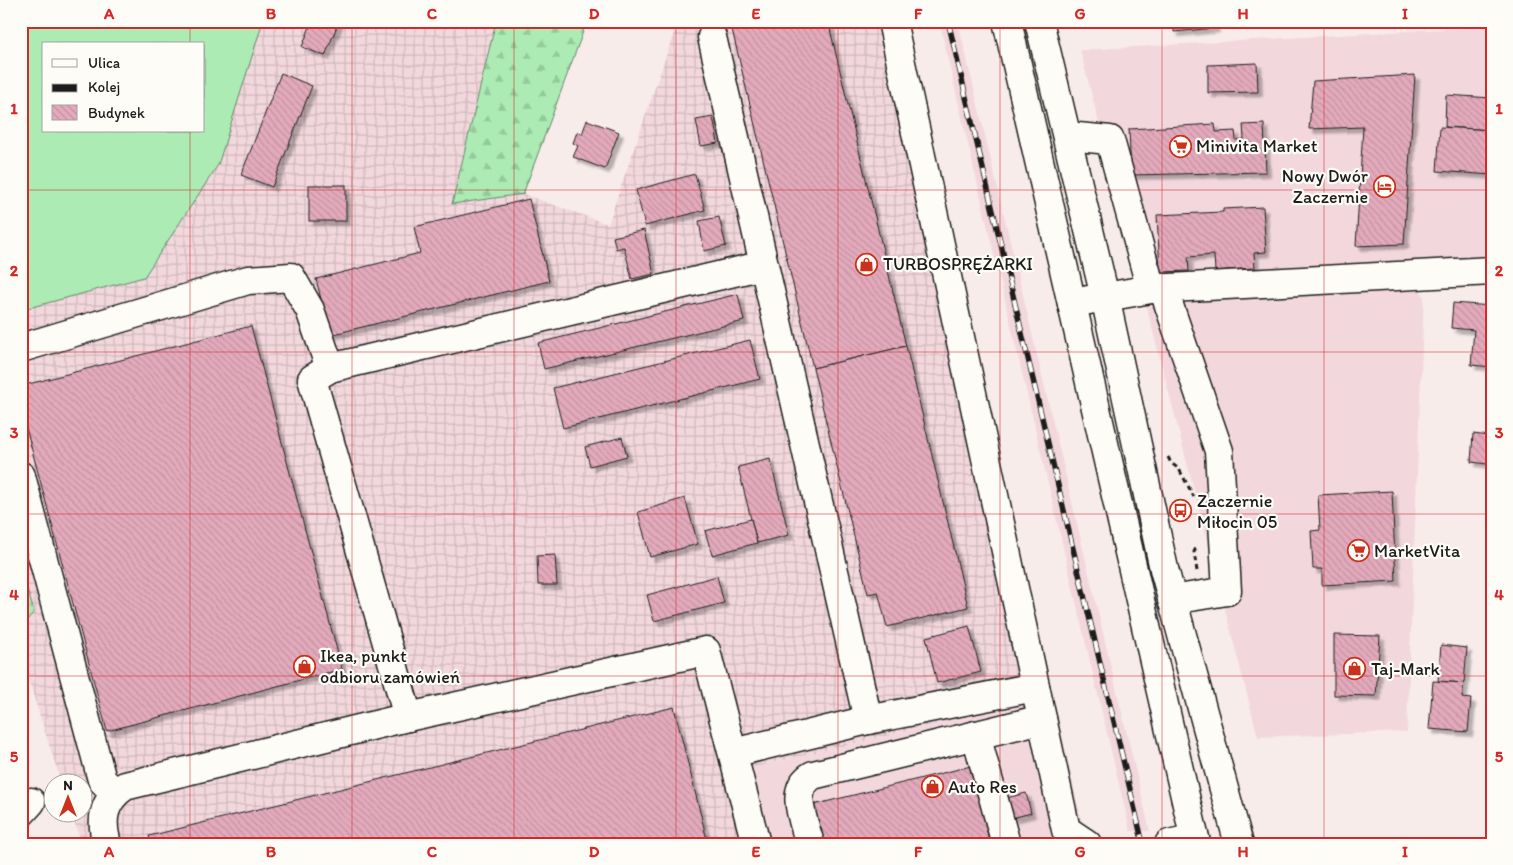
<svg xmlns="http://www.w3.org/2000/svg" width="1513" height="865" viewBox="0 0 1513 865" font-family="Itim,sans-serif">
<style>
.built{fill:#f2d8dd}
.industrial{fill:url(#industrial-grid)}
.grass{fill:#acecb4;stroke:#648468;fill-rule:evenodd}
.forest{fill:url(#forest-firs);stroke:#648468}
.building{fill:url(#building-back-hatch);stroke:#1c1c1c;filter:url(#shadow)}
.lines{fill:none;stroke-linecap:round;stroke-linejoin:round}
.minor-casing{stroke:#1c1c1c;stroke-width:31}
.major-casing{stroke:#1c1c1c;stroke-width:31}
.path{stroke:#1c1c1c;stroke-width:3;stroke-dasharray:5 4;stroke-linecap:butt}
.minor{stroke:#fdfcf7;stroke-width:28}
.major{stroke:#fdfcf7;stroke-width:28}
.rail-casing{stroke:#1c1c1c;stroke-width:5.5}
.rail{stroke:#fdfcf7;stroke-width:4;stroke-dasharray:11;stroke-linecap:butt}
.grid{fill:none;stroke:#d62828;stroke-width:1;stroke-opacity:0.55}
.labels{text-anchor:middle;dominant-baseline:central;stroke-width:4.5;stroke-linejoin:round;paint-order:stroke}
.poi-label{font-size:18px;fill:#1c1c1c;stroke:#fdfcf7;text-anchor:start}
.neatline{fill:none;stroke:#d62828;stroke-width:2}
.grid-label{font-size:16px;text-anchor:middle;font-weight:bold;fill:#d62828}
</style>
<defs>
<pattern id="industrial-grid" width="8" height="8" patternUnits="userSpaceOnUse" patternTransform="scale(1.25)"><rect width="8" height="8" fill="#f2d8dd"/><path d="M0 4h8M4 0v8" fill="none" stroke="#cfb9bd"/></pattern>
<pattern id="forest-firs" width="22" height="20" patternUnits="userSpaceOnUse" patternTransform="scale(1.25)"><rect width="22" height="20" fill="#acecb4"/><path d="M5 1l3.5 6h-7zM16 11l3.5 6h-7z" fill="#93ca9a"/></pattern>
<pattern id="building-back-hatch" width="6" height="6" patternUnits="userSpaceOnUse" patternTransform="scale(1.25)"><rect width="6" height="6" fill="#e3aabc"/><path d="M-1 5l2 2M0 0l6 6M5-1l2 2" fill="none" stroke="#c292a1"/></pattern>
<filter id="shadow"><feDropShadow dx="4.5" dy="4.5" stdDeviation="1" flood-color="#0004"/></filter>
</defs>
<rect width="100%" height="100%" fill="#f8eceb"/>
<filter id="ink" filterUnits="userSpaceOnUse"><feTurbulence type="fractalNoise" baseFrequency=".02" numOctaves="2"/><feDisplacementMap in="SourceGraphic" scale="10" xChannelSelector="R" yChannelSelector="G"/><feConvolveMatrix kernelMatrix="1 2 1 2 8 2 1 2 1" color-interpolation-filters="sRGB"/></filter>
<g filter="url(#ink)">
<!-- built -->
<g class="built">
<polygon points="939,21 958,21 1150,831 1130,831"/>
<polygon points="1492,26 1492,256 1138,274 1080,50"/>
<polygon points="1419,286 1424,297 1407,732 1258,737 1144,297"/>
<polygon points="1053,696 1087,844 770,844 751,768"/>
</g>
<!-- industrial -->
<polygon class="industrial" points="263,21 496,21 452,204 523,194 608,224 678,21 905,21 1053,696 751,768 770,844 82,844 71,813 82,812 82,782 61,782 21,657 21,627 34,612 21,569 21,310 144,277 218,165"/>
<!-- grass -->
<path class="grass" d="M 29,21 L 263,21 L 218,165 L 144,277 L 21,310 L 21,40 ZM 44,44 L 204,44 L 204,131 L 44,131 Z"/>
<!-- forest -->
<g class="forest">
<polygon points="496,21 587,21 523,194 452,204"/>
<polygon points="21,569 34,612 21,627"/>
</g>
<!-- building -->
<g class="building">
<polygon points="312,21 339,21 325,56 302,47"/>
<polygon points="730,21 828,21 906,346 813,368"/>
<polygon points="1173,21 1214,21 1215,28 1174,32"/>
<polygon points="1257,63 1258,92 1208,93 1208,65"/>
<polygon points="281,73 312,86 272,187 241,175"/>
<polygon points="1415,75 1404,244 1356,246 1363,127 1309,129 1313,81"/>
<polygon points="1446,95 1492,98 1492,130 1445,127"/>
<polygon points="713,117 718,143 701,146 696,120"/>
<polygon points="587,120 619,132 605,169 573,157 578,146 573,143 577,132 582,134"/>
<polygon points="1215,124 1216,132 1235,131 1236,140 1244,139 1243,125 1264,124 1266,172 1131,175 1129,129"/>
<polygon points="1440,127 1492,130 1492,175 1437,171"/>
<polygon points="695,174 705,210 645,226 636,190"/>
<rect x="309" y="185" width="37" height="36"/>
<polygon points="529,199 549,281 330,335 316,279 420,253 414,227"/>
<polygon points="1263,207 1266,252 1254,253 1255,268 1215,271 1214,255 1188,257 1189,271 1160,272 1157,215 1223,212 1223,209"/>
<polygon points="719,217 726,246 704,251 699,221"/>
<polygon points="644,230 654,274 632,279 624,247 616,249 613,237"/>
<polygon points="738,294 744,321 544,369 538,343"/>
<polygon points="1453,303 1492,306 1492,367 1471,365 1474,330 1451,328"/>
<polygon points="251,326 342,669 107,731 21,409 21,386"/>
<polygon points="750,340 760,379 563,428 553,388"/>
<polygon points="906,346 968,607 887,627 878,592 868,594 813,368"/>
<polygon points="1473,434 1490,436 1487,464 1471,462"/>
<polygon points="622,437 627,456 590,466 585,447"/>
<polygon points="770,459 789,535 757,543 738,467"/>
<polygon points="1392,491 1396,581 1322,585 1322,569 1313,569 1311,531 1320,530 1318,495"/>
<polygon points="685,498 698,544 650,557 638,512"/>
<polygon points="751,519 757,543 712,555 705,531"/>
<polygon points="555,555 557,585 538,585 537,556"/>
<polygon points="717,576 724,603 654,621 647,595"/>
<polygon points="969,626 981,672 937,683 926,637"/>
<polygon points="1334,635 1380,636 1376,696 1334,695"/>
<polygon points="1441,645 1467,648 1464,683 1438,681"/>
<polygon points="1433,681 1464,683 1462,698 1471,699 1468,732 1429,729"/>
<polygon points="674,707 708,844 151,844 149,836"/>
<polygon points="971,766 990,844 814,844 805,807"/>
<polygon points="1026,793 1031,813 1012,818 1006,798"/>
</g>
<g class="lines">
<defs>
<g id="minor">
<polyline points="892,21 1066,830 1087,844"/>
<polyline points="712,37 868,720"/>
<polyline points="1067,136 1110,140 1151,289"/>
<polyline points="1163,288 1219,451 1227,591 1172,600"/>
<polyline points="1072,303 1151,289 1492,271"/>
<polyline points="21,348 248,280 291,277 310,310 330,368"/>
<polyline points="21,476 102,780 115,793"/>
<polyline points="408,717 312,379 330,368 764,265"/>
<polyline points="976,735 1006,844"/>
<polyline points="733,753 868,720 1035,687"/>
<polyline points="21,813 31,802"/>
<path d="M 107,844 C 100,819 103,801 125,786 L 408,717 L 706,651 L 756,844"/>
<path d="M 810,844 C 804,821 788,789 813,775 L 1042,719"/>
<polyline points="1169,844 1195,838"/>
</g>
<g id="major">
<polyline points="1007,21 1196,844"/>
<polyline points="1039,21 1105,297 1164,569 1239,844"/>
</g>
</defs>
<!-- minor casing -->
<use href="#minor" class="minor-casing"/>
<!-- major casing -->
<use href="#major" class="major-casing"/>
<!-- path -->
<g class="path">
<polyline points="1168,457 1171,463 1179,469 1194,497"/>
<polyline points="1197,571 1194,552 1197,546"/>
</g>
<!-- minor -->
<use href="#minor" class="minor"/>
<!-- major -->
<use href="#major" class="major"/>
<defs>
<polyline id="rail" points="948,21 1143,844"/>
</defs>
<!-- rail casing -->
<use href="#rail" class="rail-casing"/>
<!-- rail -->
<use href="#rail" class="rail"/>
</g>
</g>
<!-- grid -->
<path class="grid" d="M 190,21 L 190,44M 352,21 L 352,844M 514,21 L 514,844M 676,21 L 676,844M 838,21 L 838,844M 1000,21 L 1000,844M 1162,21 L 1162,844M 1324,21 L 1324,844M 190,131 L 190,844M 21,190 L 1492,190M 21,352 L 1492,352M 21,514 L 1492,514M 21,676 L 1492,676"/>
<!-- icons -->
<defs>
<symbol id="supermarket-ring" viewBox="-11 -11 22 22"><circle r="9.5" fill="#fdfcf7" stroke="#c8321e" stroke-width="1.5"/><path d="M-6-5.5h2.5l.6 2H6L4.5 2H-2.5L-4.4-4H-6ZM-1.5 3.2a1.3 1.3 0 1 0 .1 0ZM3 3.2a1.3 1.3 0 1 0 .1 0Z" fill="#c8321e"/></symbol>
<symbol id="hotel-ring" viewBox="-11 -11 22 22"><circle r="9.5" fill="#fdfcf7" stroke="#c8321e" stroke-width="1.5"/><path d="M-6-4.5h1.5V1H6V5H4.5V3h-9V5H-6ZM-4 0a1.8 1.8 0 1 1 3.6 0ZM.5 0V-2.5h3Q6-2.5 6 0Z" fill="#c8321e"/></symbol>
<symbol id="shop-ring" viewBox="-11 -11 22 22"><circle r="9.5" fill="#fdfcf7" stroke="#c8321e" stroke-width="1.5"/><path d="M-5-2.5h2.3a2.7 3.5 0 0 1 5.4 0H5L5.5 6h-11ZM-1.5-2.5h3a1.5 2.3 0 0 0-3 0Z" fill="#c8321e"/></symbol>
<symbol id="bus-ring" viewBox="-11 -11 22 22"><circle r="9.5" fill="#fdfcf7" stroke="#c8321e" stroke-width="1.5"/><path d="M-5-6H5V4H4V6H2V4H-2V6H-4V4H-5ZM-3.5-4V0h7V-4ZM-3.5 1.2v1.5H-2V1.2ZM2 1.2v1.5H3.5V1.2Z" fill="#c8321e"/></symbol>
</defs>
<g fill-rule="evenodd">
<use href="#supermarket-ring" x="1168" y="134" width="25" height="25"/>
<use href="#hotel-ring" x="1372" y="174" width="25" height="25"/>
<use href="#shop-ring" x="854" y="252" width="25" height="25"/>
<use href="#bus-ring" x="1168" y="498" width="25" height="25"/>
<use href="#supermarket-ring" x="1346" y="538" width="25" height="25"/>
<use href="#shop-ring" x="292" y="654" width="25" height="25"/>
<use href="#shop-ring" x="1342" y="656" width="25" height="25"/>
<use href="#shop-ring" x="920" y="774" width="25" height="25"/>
</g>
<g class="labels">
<!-- poi labels -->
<g class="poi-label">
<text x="1196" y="146">Minivita Market</text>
<text x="1368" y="176" text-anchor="end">Nowy Dwór<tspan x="1368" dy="21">Zaczernie</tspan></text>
<text x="883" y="264">TURBOSPRĘŻARKI</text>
<text x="1197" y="501">Zaczernie<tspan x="1197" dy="21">Miłocin 05</tspan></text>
<text x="1374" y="551">MarketVita</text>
<text x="320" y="656">Ikea, punkt<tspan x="320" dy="21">odbioru zamówień</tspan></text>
<text x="1371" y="669">Taj-Mark</text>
<text x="948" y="787">Auto Res</text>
</g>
</g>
<!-- margin -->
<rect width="1513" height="865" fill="none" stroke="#fdfcf7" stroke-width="55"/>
<!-- legend -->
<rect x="42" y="42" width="162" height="90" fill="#fdfcf7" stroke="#a3a29f"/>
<rect x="52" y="59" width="25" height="8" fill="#fdfcf7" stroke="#a3a29f"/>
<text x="88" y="68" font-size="15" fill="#1c1c1c">Ulica</text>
<rect x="52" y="84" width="25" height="8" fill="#1c1c1c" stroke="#a3a29f"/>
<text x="88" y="92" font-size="15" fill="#1c1c1c">Kolej</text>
<rect x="52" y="105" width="25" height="15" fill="url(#building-back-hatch)" stroke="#a3a29f"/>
<text x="88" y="118" font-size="15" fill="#1c1c1c">Budynek</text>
<!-- north arrow -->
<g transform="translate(68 798)"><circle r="24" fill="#fdfcf7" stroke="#a3a29f"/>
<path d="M0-4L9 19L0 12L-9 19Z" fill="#c8321e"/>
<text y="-8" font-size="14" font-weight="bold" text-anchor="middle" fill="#1c1c1c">N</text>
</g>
<rect x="28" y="28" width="1458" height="810" class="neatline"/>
<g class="grid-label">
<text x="109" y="19">A</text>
<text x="271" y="19">B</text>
<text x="432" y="19">C</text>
<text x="594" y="19">D</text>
<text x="756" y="19">E</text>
<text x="918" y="19">F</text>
<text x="1080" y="19">G</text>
<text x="1243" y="19">H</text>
<text x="1405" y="19">I</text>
<text x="14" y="114">1</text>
<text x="1499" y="114">1</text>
<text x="14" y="276">2</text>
<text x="1499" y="276">2</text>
<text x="14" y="438">3</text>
<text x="1499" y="438">3</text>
<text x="14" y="600">4</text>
<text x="1499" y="600">4</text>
<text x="14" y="762">5</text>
<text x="1499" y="762">5</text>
<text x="109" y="857">A</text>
<text x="271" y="857">B</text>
<text x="432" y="857">C</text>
<text x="594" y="857">D</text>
<text x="756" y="857">E</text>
<text x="918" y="857">F</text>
<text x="1080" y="857">G</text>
<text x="1243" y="857">H</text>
<text x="1405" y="857">I</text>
</g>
</svg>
